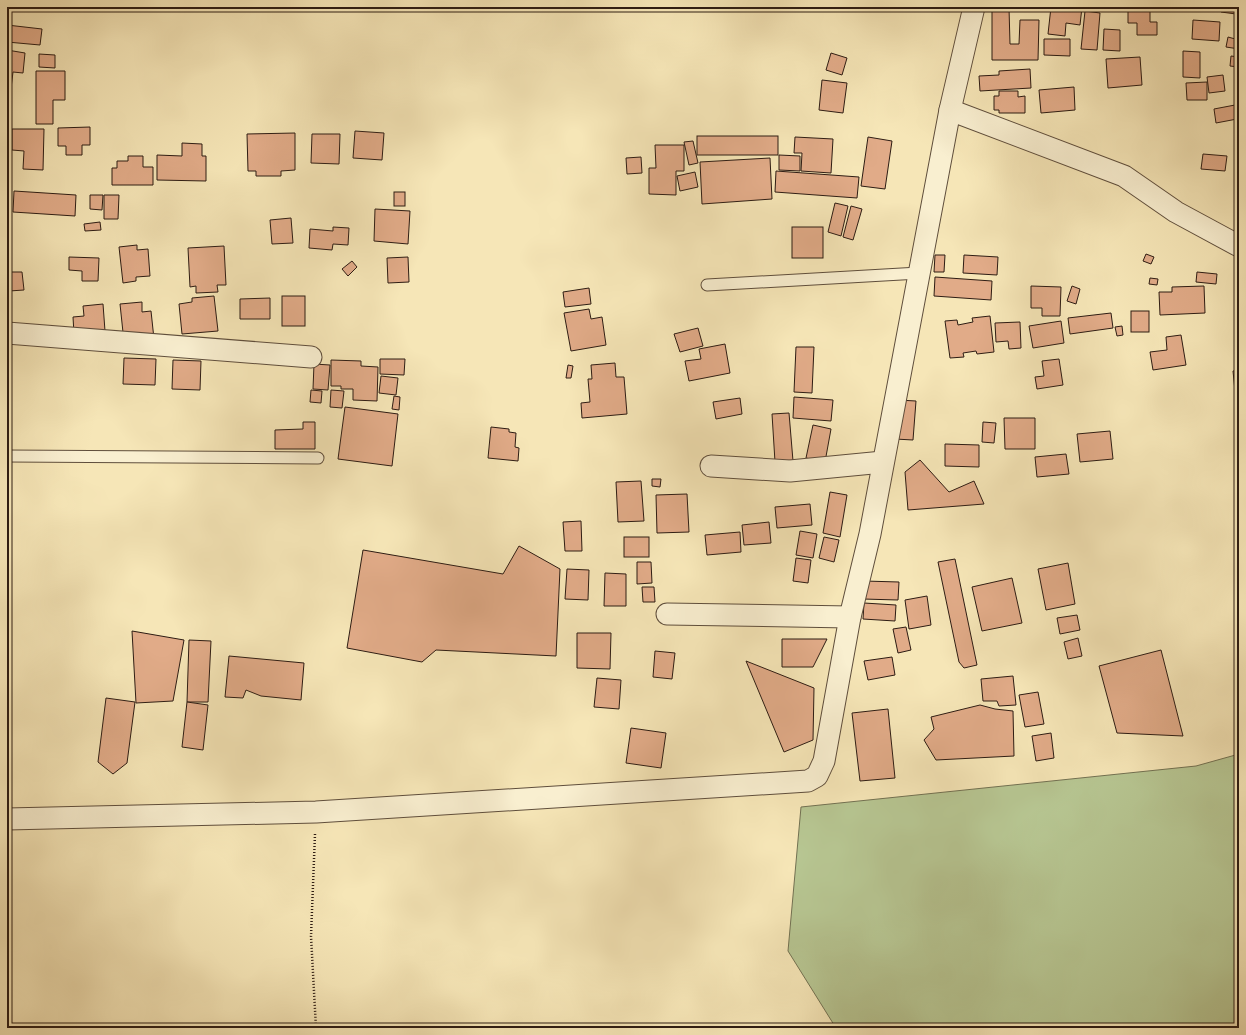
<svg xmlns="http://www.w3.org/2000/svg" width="1246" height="1035" viewBox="0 0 1246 1035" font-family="'IM FELL French Canon',serif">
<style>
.green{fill:#b7c692;stroke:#727152}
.building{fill:#e1ab88;stroke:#2d1c13}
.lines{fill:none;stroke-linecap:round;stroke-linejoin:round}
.lane-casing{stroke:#5f4e3c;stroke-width:13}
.street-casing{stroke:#5f4e3c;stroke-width:23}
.path{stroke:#2d1c13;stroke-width:2.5;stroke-dasharray:1 2;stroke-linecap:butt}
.lane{stroke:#f9efd0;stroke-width:11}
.street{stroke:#f9efd0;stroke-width:21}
</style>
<rect width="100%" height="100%" fill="#f6e6b7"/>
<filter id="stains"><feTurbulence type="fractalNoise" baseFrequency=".005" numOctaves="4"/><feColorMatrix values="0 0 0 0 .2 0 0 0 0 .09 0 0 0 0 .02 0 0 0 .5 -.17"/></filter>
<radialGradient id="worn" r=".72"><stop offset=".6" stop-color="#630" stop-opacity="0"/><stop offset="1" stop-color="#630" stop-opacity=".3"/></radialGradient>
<!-- green -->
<polygon class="green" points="1239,754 1239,1028 836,1028 788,951 801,807 1196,766"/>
<!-- building -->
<g class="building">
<polygon points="1051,7 1082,7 1080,25 1066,23 1065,36 1048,34"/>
<polygon points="1221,7 1237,7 1236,14 1221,12"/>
<polygon points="992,8 1009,8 1010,44 1019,44 1020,20 1039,20 1038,60 992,60"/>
<polygon points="1085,11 1100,13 1097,50 1081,49"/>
<polygon points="1128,11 1150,11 1150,22 1157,22 1157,35 1137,35 1137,23 1128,23"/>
<polygon points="1193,20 1220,22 1219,41 1192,39"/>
<polygon points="7,25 42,29 40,45 7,42"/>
<polygon points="1104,29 1120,30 1120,51 1103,50"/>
<polygon points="1228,37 1239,40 1239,49 1226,47"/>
<polygon points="1044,39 1070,39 1070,56 1044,55"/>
<polygon points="7,50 25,53 23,73 13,72 7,121"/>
<polygon points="1183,51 1200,52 1200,78 1183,77"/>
<polygon points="831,53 847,58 842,75 826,70"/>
<polygon points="39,54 55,55 55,68 39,67"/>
<polygon points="1231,56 1239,57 1239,67 1230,66"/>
<polygon points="1140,57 1142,85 1108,88 1106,59"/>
<polygon points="1030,69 1031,88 980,91 979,76 999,75 999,71"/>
<polygon points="36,71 65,71 65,100 53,100 53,124 36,124"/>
<polygon points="1223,75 1225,91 1209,93 1207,77"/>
<polygon points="822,80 847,83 843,113 819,110"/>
<polygon points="1207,82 1207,100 1187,100 1186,83"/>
<polygon points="1074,87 1075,110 1041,113 1039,90"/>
<polygon points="999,91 1018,91 1018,97 1025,96 1025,113 999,113 999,110 994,110 994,96 999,96"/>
<polygon points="1235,105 1237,119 1216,123 1214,109"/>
<polygon points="90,127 90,145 82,145 82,155 66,155 66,146 58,146 58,128"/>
<polygon points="12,129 44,129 43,170 23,169 24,151 12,150"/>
<polygon points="355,131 384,133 382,160 353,158"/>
<polygon points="295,133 295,170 281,171 281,176 256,176 256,171 248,171 247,134"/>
<polygon points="312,134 340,134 339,164 311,163"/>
<rect x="697" y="136" width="81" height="19"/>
<polygon points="795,137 833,139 831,173 801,171 802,153 794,153"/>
<polygon points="868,137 892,141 885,189 861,186"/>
<polygon points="693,141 698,163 689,165 684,142"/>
<polygon points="182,143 202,144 202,156 206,156 206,181 157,180 157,155 182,156"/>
<polygon points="655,145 684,145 684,171 676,171 676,195 649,194 649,168 656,168"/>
<polygon points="1203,154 1227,156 1225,171 1201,169"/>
<polygon points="779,155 800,156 800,171 779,170"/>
<polygon points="128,156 143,156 143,167 153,167 153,185 112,185 112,168 117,168 117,161 128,161"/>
<polygon points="641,157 642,173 627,174 626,158"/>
<polygon points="770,158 772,199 702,204 700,162"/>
<polygon points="776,171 859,177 857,198 775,192"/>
<polygon points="695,172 698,187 680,191 677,176"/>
<polygon points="14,191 76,195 75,216 13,212"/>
<rect x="394" y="192" width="11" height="14"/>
<polygon points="90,195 103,195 102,210 90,209"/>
<polygon points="104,195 119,195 118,219 104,219"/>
<polygon points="835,203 848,206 841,236 828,232"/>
<polygon points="851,206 862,209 853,240 843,237"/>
<polygon points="375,209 410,211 408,244 374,241"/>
<polygon points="291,218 293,243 272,244 270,220"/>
<polygon points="100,222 101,230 85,231 84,224"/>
<polygon points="333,227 349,228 348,245 333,244 332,250 309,248 310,229 333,231"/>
<rect x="792" y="227" width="31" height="31"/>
<polygon points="137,245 137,250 148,249 150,276 136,277 136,281 123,283 119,247"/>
<polygon points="224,246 226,285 217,285 218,292 196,293 196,286 190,287 188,248"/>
<polygon points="1146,254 1154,257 1151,264 1143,261"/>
<polygon points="935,255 945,255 944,272 934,272"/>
<polygon points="964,255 998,257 997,275 963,273"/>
<polygon points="69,257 99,258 98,281 82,281 82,271 69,270"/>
<polygon points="408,257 409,282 388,283 387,258"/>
<polygon points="352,261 357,267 348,276 342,269"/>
<polygon points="8,272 22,272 24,290 9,291"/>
<polygon points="1197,272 1217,274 1216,284 1196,282"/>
<polygon points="935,277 992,281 991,300 934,296"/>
<polygon points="1150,278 1158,279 1157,285 1149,284"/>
<polygon points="1031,286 1061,287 1060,316 1042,316 1042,308 1031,308"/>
<polygon points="1072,286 1080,289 1076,304 1067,301"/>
<polygon points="1204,286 1205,313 1160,315 1159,292 1172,292 1172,287"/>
<polygon points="589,288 591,304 565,307 563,292"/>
<polygon points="214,296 218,331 182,334 179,304 192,302 192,298"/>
<rect x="282" y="296" width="23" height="30"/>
<polygon points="270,298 270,319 240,319 240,299"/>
<polygon points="142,302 142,312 151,311 154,339 124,342 120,304"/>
<polygon points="103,304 105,331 74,334 73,317 84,316 83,306"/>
<polygon points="589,309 591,319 602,317 606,345 571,351 564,313"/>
<rect x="1131" y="311" width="18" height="21"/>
<polygon points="1111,313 1113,328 1070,334 1068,318"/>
<polygon points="990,316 994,352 977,354 976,351 963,353 964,357 950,358 945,321 957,320 958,325 973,322 972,318"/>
<polygon points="1061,321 1064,343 1033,348 1029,326"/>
<polygon points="1020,322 1021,348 1009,349 1008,341 996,342 995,323"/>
<polygon points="1122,326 1123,335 1117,336 1115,327"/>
<polygon points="698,328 703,346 680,352 674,334"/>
<polygon points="1181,335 1186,365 1153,370 1150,352 1167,350 1166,337"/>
<polygon points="725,344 730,373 689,381 685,361 701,359 699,349"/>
<polygon points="796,347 814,347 812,393 794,392"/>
<polygon points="124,358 156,359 155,385 123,384"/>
<polygon points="380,359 405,359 404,375 380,374"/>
<polygon points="1059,359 1063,385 1037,389 1035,377 1044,376 1042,361"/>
<polygon points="173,360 201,361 200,390 172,389"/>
<polygon points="331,360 361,361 361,366 378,367 377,401 353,400 353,389 341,389 341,386 331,386"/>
<polygon points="615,363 616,377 624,377 627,414 582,418 581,403 590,402 588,379 592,379 591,365"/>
<polygon points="314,364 330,365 328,390 313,389"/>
<polygon points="568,365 573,366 571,378 566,378"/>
<polygon points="1239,370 1239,400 1236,401 1233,371"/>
<polygon points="381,376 398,378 396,395 379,393"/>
<polygon points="311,390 322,391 321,403 310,402"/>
<polygon points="331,390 344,391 342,408 330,407"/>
<polygon points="394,396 400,397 399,410 392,409"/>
<polygon points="794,397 833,400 831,421 793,418"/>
<polygon points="740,398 742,414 716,419 713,402"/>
<polygon points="898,400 916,401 913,440 895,439"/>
<polygon points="345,407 398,414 392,466 338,459"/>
<polygon points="789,413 793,461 775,462 772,414"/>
<polygon points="1004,418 1035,418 1035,449 1005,449"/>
<polygon points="303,422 315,422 315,449 275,449 275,430 303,429"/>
<polygon points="983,422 996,423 994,443 982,442"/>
<polygon points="813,425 831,429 825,462 806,458"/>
<polygon points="491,427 509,429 509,432 516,433 515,447 519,448 518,461 488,458"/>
<polygon points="1110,431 1113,459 1080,462 1077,434"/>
<polygon points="945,444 979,445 979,467 945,466"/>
<polygon points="1066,454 1069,474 1037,477 1035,457"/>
<polygon points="920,460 949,492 974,481 984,504 908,510 905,472"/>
<polygon points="652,479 661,479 660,487 652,486"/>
<polygon points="641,481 644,521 618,522 616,482"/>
<polygon points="830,492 847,495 840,537 823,533"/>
<polygon points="687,494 689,532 657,533 656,495"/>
<polygon points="810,504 812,525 777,528 775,507"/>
<polygon points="581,521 582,551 565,551 563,522"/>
<polygon points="769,522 771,543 744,545 742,525"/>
<polygon points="800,531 817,534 813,558 796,555"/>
<polygon points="740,532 741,552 707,555 705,535"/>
<rect x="624" y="537" width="25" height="20"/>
<polygon points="824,537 839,540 834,562 819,558"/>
<polygon points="519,546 560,569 556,656 436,650 422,662 347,648 363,550 503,574"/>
<polygon points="796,558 811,560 808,583 793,581"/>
<polygon points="955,559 977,665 964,668 959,662 938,562"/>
<polygon points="637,562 651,562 652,583 637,584"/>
<polygon points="1068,563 1075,604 1046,610 1038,569"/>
<polygon points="567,569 589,570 588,600 565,599"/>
<polygon points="605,573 626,574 626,606 604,606"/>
<polygon points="1012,578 1022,623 982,631 972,587"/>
<polygon points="864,581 899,582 898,600 863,599"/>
<polygon points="642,587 654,587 655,602 643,602"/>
<polygon points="927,596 931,625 909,629 905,600"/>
<polygon points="864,603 896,605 895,621 863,619"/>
<polygon points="1077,615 1080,630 1060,634 1057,618"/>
<polygon points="906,627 911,650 898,653 893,629"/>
<polygon points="132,631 184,640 173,701 136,703"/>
<polygon points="577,633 611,633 610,669 577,668"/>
<polygon points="1078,638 1082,656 1068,659 1064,642"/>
<polygon points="782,639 827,639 813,667 782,667"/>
<polygon points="189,640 211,641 208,702 187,702"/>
<polygon points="1161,650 1183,736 1117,733 1099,666"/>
<polygon points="655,651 675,653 672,679 653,677"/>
<polygon points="229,656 304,663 301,700 261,696 246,690 243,698 225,697"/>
<polygon points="892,657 895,675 868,680 864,661"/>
<polygon points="746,661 814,688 813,740 784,752"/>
<polygon points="1013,676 1016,705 999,706 997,701 983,701 981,679"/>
<polygon points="597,678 621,680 619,709 594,707"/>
<polygon points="1038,692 1044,724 1025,727 1019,695"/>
<polygon points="106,698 135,702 127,763 113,774 98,762"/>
<polygon points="187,702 208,705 203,750 182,747"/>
<polygon points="980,705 995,709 1013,711 1014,756 936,760 924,740 934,729 931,717"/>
<polygon points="888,709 895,778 860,781 852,713"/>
<polygon points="631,728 666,733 661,768 626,763"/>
<polygon points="1051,733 1054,758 1036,761 1032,736"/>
</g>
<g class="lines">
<defs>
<g id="lane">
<polyline points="707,285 919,273"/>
<polyline points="7,456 318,458"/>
</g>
<g id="street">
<polyline points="950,110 1124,176 1176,212 1239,246"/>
<polyline points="7,333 311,357"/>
<polyline points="711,466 790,471 883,462"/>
<polyline points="667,614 850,617"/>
<polyline points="7,819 316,812 808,781 817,776 824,761 850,617 870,534 950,110 974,7"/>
</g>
</defs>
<!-- lane casing -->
<use href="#lane" class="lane-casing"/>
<!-- street casing -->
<use href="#street" class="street-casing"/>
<!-- path -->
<polyline class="path" points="315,834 311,936 316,1028"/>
<!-- lane -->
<use href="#lane" class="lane"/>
<!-- street -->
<use href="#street" class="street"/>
</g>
<!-- margin -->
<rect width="1246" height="1035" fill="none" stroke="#f6e6b7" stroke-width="24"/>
<rect x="8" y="8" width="1230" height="1019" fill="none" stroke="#2d1c13" stroke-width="2"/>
<rect x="12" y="12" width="1222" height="1011" fill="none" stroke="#2d1c13"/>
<rect width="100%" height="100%" filter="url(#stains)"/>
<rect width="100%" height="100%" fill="url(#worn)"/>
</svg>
